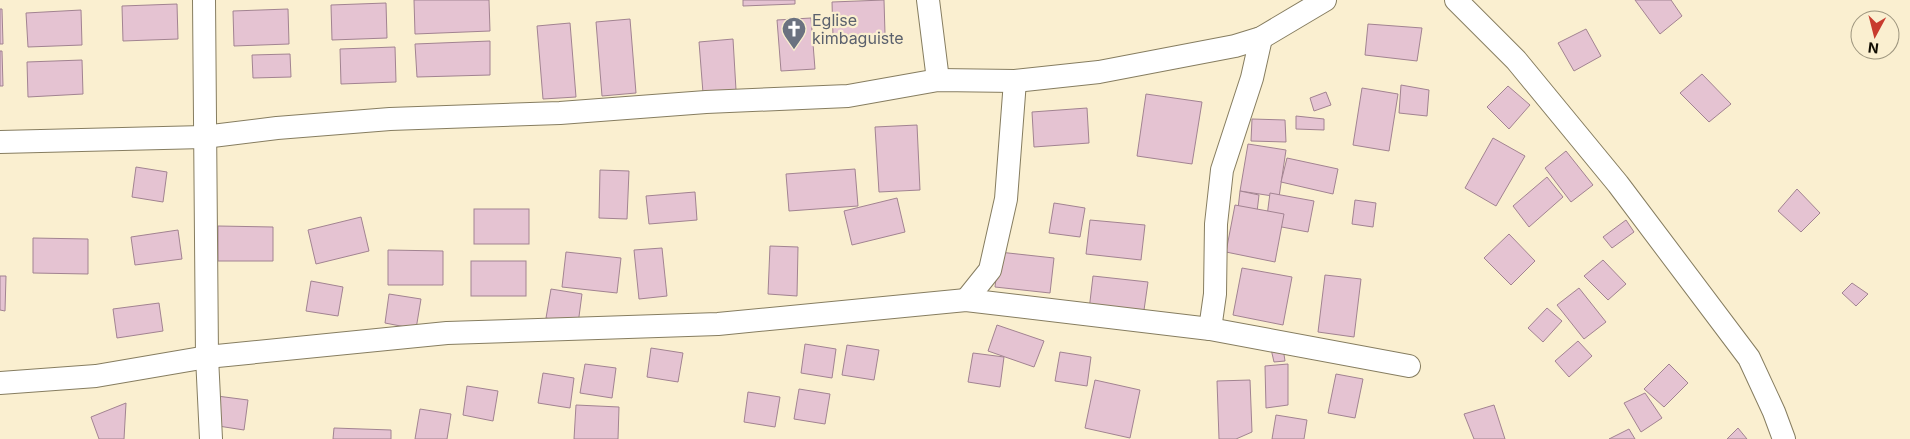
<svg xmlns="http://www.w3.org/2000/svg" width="1910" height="439" viewBox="0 0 1910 439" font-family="Inter,sans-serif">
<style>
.building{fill:#e5c3d2;stroke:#a28391}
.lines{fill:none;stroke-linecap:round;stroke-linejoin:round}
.street-casing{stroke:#867d60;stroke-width:24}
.street{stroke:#fff;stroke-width:22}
.labels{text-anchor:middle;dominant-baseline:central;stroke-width:4.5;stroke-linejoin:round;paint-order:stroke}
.worship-label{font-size:16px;fill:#5b616d;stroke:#faefd0;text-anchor:start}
</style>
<rect width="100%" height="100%" fill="#faefd0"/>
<!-- building -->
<g class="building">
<polygon points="414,0 489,0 490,31 415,34"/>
<polygon points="743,0 795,0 795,4 743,6"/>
<polygon points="884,0 885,34 833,36 832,2"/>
<polygon points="1635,0 1671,0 1682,16 1660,34"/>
<polygon points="386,3 387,38 332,40 331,5"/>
<polygon points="177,4 178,39 123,41 122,6"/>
<polygon points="0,9 2,9 3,44 0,44"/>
<polygon points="288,9 289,44 234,46 233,11"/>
<polygon points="81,10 82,45 28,47 26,13"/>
<polygon points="811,18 815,69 781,71 777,20"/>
<polygon points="630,19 636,93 602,96 596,22"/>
<polygon points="570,23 576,97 543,99 537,26"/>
<polygon points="1368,24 1422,28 1417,61 1365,55"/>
<polygon points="1586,29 1601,56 1574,71 1558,43"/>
<polygon points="733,39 736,90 703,93 699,42"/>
<polygon points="490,41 490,75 417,77 415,44"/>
<polygon points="395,47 396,82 341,84 340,49"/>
<polygon points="0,51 2,51 3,86 0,86"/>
<polygon points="290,54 291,77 253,78 252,55"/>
<polygon points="82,60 83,94 28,97 27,62"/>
<polygon points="1702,74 1731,104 1709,122 1680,93"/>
<polygon points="1401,85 1429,90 1427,116 1399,113"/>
<polygon points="1508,86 1530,105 1509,129 1487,107"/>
<polygon points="1362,88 1398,94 1389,151 1353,145"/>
<polygon points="1326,92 1331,105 1314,111 1310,98"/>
<polygon points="1146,94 1202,102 1192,164 1137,156"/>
<polygon points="1087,108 1089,143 1034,147 1032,112"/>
<polygon points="1296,116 1324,119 1324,130 1296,129"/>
<polygon points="1252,119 1285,120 1286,142 1251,141"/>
<polygon points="917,125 920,190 879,192 875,127"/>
<polygon points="1493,138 1525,156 1496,206 1465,188"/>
<polygon points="1248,144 1286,150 1279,197 1240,191"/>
<polygon points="1566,151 1593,185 1571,202 1545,168"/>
<polygon points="1287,158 1338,169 1333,194 1281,182"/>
<polygon points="136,167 167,172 163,202 132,197"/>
<polygon points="855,169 858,206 789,211 786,174"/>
<polygon points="600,170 629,171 627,219 599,218"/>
<polygon points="1547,177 1563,197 1529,227 1513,206"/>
<polygon points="1797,189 1820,213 1801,232 1778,211"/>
<polygon points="1240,191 1259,195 1257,212 1238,209"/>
<polygon points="695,192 697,220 649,224 646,196"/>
<polygon points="1270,193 1314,201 1308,232 1266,224"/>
<polygon points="897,198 905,232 852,245 844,211"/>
<polygon points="1355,200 1376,203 1373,227 1352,224"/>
<polygon points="1054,203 1085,208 1080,237 1049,233"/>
<polygon points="1235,205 1284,214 1275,262 1226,252"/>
<rect x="474" y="209" width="55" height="35"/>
<polygon points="361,217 369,251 316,264 308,230"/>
<polygon points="1090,220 1145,225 1141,260 1086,254"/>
<polygon points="1626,220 1634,232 1612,248 1603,237"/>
<polygon points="218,226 273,227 273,261 218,261"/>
<polygon points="178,230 182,259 135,265 131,237"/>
<polygon points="1509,234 1535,261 1511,285 1484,258"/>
<polygon points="33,238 88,239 88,274 33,273"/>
<polygon points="770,246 798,247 797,296 768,294"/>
<polygon points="662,248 667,296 639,299 634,250"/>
<polygon points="388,250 443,251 443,285 388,285"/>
<polygon points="566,252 621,258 617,293 562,287"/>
<polygon points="999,252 1054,258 1050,293 995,287"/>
<polygon points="1603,260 1626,284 1608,300 1584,276"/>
<rect x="471" y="261" width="55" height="35"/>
<polygon points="1242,268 1292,277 1283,325 1233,315"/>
<polygon points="1325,275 1361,279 1354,337 1318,332"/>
<polygon points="0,276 6,276 5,311 0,310"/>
<polygon points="1093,276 1148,282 1143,317 1089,310"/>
<polygon points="311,281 343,287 338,316 306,311"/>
<polygon points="1852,283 1868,294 1856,306 1842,293"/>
<polygon points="1579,288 1606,322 1584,339 1557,305"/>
<polygon points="551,289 582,294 578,324 546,318"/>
<polygon points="389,294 421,299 416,329 385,323"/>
<polygon points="159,303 163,331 117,338 113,309"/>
<polygon points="1547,308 1562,321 1543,342 1528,328"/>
<polygon points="997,325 1044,341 1034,367 988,351"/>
<polygon points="1578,341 1592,356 1569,377 1555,361"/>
<polygon points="805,344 836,349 832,378 801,373"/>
<polygon points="847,345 879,350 874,380 842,375"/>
<polygon points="651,348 683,353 678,382 647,377"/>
<polygon points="1283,348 1285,361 1274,362 1271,349"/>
<polygon points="1060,352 1091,357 1087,386 1055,381"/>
<polygon points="973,353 1004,357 1000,387 968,382"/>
<polygon points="585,364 616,368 612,398 580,393"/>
<polygon points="1288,364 1288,405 1266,408 1265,366"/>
<polygon points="1669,364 1688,383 1664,407 1644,389"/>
<polygon points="543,373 574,378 570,408 538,403"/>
<polygon points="1336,374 1363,379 1355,418 1328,413"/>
<polygon points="1095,380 1140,390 1130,438 1085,428"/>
<polygon points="1250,380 1252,432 1236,439 1219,439 1217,381"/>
<polygon points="467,386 498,391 493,421 463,415"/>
<polygon points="799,389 830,394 825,424 794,419"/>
<polygon points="748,392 780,397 775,427 744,422"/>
<polygon points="1645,393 1662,418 1641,432 1624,403"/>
<polygon points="217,396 248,400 244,430 212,425"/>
<polygon points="126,403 124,439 99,439 91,417"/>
<polygon points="576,405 619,407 618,439 574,439"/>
<polygon points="1494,405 1505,439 1474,439 1464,414"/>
<polygon points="420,409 451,414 447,439 415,439"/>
<polygon points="1276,415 1307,420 1304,439 1272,439"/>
<polygon points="334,428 391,430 391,439 333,439"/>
<polygon points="1738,428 1747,439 1727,439"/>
<polygon points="1629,429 1635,439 1609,439"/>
</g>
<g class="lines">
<defs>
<g id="street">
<polyline points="204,0 207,357 211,439"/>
<polyline points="928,0 938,80"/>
<polyline points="1456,0 1516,60 1618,184 1749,358 1774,412 1784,439"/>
<polyline points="0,142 204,137 277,128 390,119 560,113 706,102 848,96 938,80 1015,81 1099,72 1235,46 1261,38 1325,0"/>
<polyline points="966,300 990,270 1006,199 1015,81"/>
<polyline points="1210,329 1215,294 1216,224 1222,170 1252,78 1261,38"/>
<polyline points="0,383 96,376 207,357 447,333 718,324 966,300 1210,329 1409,366"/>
</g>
</defs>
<!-- street casing -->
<use href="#street" class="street-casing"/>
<!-- street -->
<use href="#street" class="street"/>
</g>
<!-- icons -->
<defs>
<symbol id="church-pin" viewBox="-11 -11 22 30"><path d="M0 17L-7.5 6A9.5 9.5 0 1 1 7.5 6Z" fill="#6b7280" stroke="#faefd0"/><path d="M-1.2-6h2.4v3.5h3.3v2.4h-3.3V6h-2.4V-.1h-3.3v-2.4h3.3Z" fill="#fff"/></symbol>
</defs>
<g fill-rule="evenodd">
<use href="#church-pin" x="780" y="15" width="28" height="38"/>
</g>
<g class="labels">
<!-- worship labels -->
<g class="worship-label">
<text x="812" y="20">Eglise<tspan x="812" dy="18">kimbaguiste</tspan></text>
</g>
</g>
<!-- north arrow -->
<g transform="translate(1875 35) rotate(187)"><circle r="24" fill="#faefd0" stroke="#9d957e"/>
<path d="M0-4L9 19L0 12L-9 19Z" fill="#c83b2e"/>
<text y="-8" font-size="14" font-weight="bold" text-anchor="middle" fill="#110e04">N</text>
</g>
</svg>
